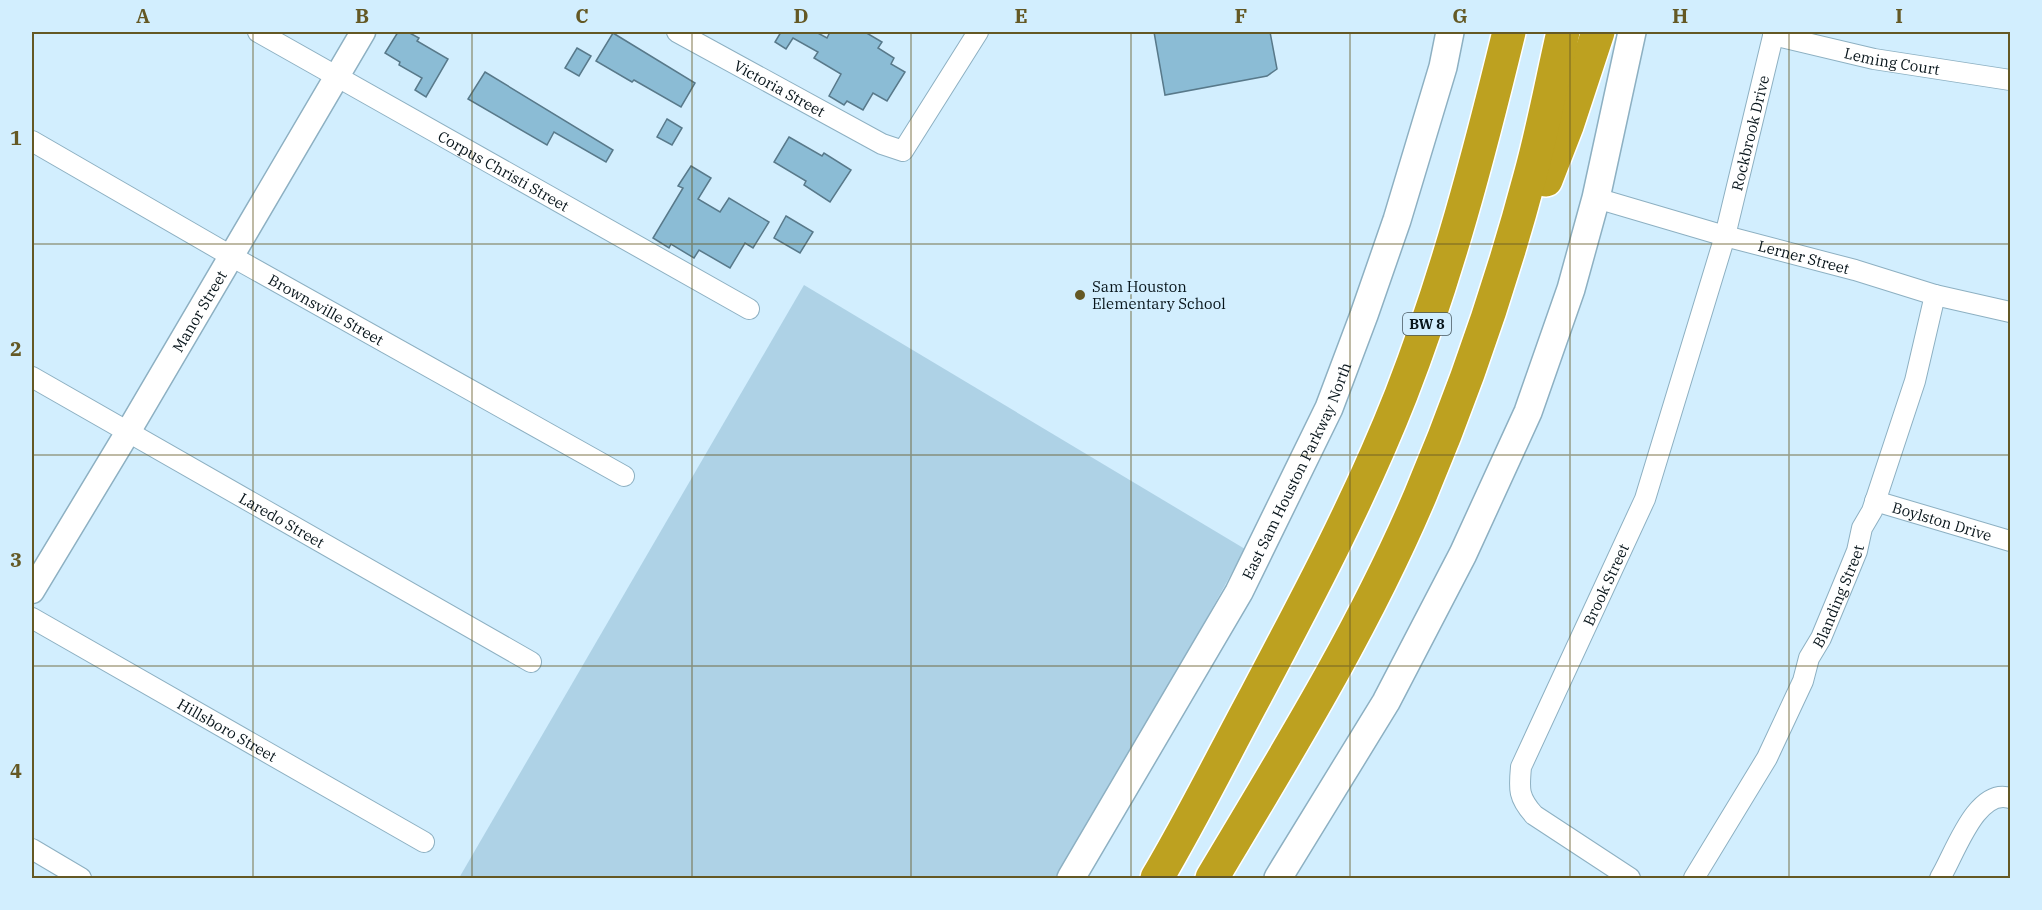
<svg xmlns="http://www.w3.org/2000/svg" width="2042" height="910" viewBox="0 0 2042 910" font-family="'IBM Plex Serif',serif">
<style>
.green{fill:#aed2e6}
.building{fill:#8bbcd5;stroke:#58798a;stroke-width:1.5}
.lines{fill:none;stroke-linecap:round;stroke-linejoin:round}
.minor-casing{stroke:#8db0c2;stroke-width:22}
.tertiary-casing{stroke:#8db0c2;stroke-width:27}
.secondary-casing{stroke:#8db0c2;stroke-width:30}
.motorway-casing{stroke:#fff;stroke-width:36}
.minor{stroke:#fff;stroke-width:20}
.tertiary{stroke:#fff;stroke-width:24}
.secondary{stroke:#fff;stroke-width:27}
.motorway{stroke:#bda120;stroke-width:33}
.grid{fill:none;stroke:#645824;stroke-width:1.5;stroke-opacity:0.55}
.poi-dot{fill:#645824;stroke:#d2eefe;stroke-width:2}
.labels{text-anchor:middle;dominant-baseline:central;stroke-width:4.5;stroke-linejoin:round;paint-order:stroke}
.shield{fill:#d2eefe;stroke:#45565f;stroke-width:1.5}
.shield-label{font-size:14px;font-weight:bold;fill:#08151b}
.street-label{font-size:15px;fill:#08151b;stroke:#d2eefe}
.poi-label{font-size:15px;fill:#08151b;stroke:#d2eefe;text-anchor:start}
.neatline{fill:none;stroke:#645824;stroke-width:2}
.grid-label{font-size:20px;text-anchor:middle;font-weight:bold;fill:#645824}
</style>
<rect width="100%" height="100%" fill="#d2eefe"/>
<!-- green -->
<polygon class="green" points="804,285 1245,549 1063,878 459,878"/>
<!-- building -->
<g class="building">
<polygon points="398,32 408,32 419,38 417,41 448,59 426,97 415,90 422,78 399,65 400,62 385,53"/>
<polygon points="781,32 816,32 827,38 830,32 865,32 882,42 878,48 894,58 891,64 905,72 887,101 873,93 863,110 847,101 844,105 829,96 841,74 814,58 818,52 793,38 786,49 775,42"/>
<polygon points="1154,32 1270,32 1277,69 1267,76 1165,95"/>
<polygon points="613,33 695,83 681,107 634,80 632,82 596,61"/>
<polygon points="577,48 591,56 579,76 565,68"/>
<polygon points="485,72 613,150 606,162 554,132 547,145 468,99"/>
<polygon points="667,119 682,128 672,145 657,137"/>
<polygon points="789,137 822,156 824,153 851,170 830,202 804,185 806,181 774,162"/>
<polygon points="691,166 711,178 698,199 720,212 729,198 769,222 753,248 745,243 730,268 699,250 694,258 671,244 669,248 653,238 683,188 678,186"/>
<polygon points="786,216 813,232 800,253 774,238"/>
</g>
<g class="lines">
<defs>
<g id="minor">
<path id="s1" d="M 258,32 L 749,309"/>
<path id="s2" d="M 677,32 L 882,144 L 903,151 L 978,32"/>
<path id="s3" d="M 1773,35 L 1874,59 L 2010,80"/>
<path id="s4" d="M 32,141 L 231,256 L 624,476"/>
<path id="s5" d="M 1596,198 L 1725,236 L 1855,270 L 1935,295 L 2010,312"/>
<path id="s6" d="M 32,377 L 531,662"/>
<path id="s7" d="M 1875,501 L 2010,541"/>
<path id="s8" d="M 32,618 L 424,842"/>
<polyline points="32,849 81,878"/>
<path id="s9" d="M 1630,878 L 1534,815 C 1518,797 1519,789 1521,767 L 1645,499 L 1725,236 L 1774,32"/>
<path id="s10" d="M 1694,878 L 1767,758 L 1803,681 L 1809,658 L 1821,638 L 1848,573 L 1857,551 L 1862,528 L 1872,511 L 1915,381 L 1935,295"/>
<path d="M 1940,878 C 1954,856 1976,787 2010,798"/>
</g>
<g id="tertiary">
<path id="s11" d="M 32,591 L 128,432 L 363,32"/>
</g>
<g id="secondary">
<path id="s12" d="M 1071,878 L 1239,592 L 1329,408 L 1364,315 L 1397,220 L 1443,67 L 1450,32"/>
<polyline points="1278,878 1386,702 1463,554 1528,412 1571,289 1596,198 1632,32"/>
</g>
<g id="motorway">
<polyline points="1546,180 1567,126 1598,32"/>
<path d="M 1157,878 C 1192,819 1223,756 1256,695 C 1308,597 1360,499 1401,395 C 1447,277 1479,155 1509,32"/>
<path d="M 1212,878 C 1286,754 1363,630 1420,496 C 1464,392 1501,285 1530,176 C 1543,129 1552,80 1563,32"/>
</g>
</defs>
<!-- minor casing -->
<use href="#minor" class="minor-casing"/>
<!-- tertiary casing -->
<use href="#tertiary" class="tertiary-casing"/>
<!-- secondary casing -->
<use href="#secondary" class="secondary-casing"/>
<!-- motorway casing -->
<use href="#motorway" class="motorway-casing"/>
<!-- minor -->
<use href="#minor" class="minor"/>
<!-- tertiary -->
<use href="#tertiary" class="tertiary"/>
<!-- secondary -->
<use href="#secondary" class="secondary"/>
<!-- motorway -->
<use href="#motorway" class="motorway"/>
</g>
<!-- grid -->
<path class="grid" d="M 253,32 L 253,878M 472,32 L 472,878M 692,32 L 692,878M 911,32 L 911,878M 1131,32 L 1131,878M 1350,32 L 1350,878M 1570,32 L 1570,878M 1789,32 L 1789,878M 32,244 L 2010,244M 32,455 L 2010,455M 32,666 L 2010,666"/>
<!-- markers -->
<circle class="poi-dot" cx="1080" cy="295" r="6"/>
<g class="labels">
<!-- shield labels -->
<rect class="shield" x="1403" y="313" width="48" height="22" rx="4.5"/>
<g class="shield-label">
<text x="1427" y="324">BW 8</text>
</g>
<!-- street labels -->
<g class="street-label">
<text stroke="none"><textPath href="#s3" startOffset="122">Leming Court</textPath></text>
<text stroke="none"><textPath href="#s2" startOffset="117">Victoria Street</textPath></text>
<text stroke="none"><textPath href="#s9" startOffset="843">Rockbrook Drive</textPath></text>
<text stroke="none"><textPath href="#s1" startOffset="282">Corpus Christi Street</textPath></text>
<text stroke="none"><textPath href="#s5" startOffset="216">Lerner Street</textPath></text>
<text stroke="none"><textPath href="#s4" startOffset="339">Brownsville Street</textPath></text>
<text stroke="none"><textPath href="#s11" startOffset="326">Manor Street</textPath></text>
<text stroke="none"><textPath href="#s12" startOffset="466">East Sam Houston Parkway North</textPath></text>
<text stroke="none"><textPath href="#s6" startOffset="288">Laredo Street</textPath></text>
<text stroke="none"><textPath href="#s7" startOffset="70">Boylston Drive</textPath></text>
<text stroke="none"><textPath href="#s9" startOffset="368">Brook Street</textPath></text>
<text stroke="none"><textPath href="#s10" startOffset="318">Blanding Street</textPath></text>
<text stroke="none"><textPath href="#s8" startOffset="225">Hillsboro Street</textPath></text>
</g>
<!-- poi labels -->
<g class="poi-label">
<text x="1092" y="286">Sam Houston<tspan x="1092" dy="17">Elementary School</tspan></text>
</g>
</g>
<!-- border -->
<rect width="2042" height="910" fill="none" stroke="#d2eefe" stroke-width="66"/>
<rect x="33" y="33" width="1976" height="844" class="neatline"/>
<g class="grid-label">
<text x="143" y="23">A</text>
<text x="362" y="23">B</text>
<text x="582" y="23">C</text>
<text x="801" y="23">D</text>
<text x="1021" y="23">E</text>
<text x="1241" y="23">F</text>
<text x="1460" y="23">G</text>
<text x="1680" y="23">H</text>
<text x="1899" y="23">I</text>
<text x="16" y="145">1</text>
<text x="16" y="356">2</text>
<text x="16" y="567">3</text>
<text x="16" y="778">4</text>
</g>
</svg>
